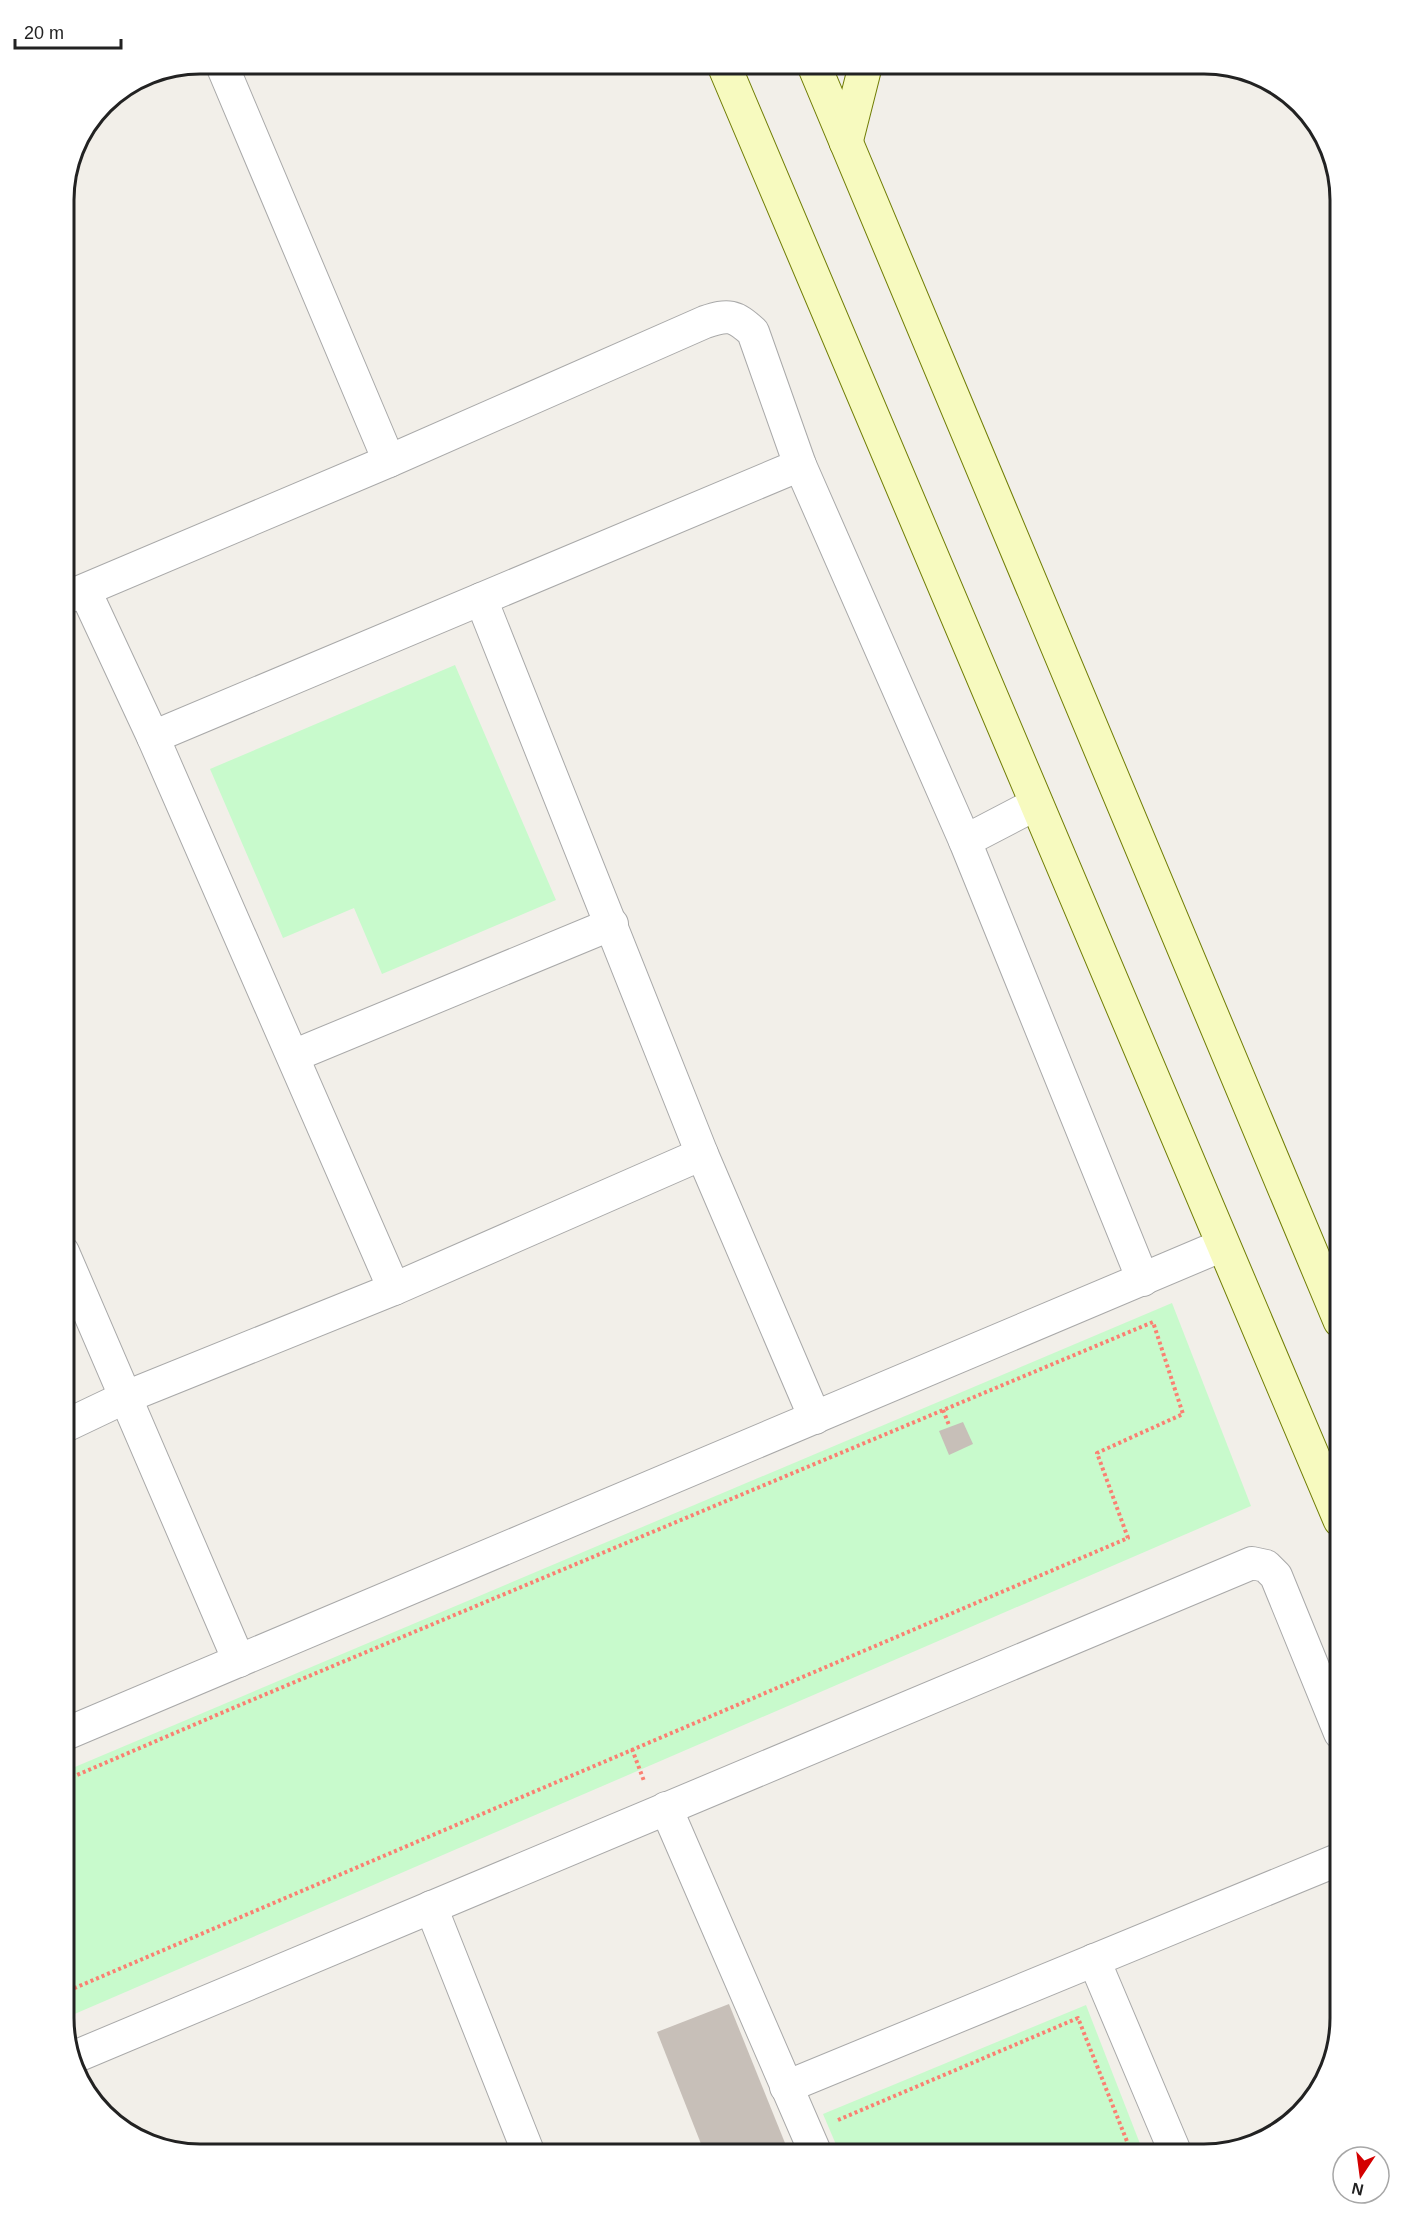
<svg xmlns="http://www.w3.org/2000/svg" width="1403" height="2217" viewBox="0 0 1403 2217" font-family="Arial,sans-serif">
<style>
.park{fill:#c8facc}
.building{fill:#c7bfb8}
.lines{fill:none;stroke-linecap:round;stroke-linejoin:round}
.minor-casing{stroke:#a9a9a9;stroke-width:34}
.secondary-casing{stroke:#707d05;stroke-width:35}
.path{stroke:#fa8072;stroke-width:4;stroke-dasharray:3 3;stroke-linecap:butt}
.minor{stroke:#fff;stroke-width:32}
.secondary{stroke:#f7fabf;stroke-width:33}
.rim{fill:none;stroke:#222;stroke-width:3}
</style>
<rect width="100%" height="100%" fill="#f2efe9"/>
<!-- park -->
<g class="park">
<polygon points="455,665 556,900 382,974 354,908 283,938 210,769"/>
<polygon points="1172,1303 1251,1506 63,2019 63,1772"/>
<polygon points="1086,2005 1144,2154 840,2154 823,2114"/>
</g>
<!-- building -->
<g class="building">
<polygon points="963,1422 973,1444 949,1455 939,1431"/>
<polygon points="729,2004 787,2148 773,2154 705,2154 657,2032"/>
</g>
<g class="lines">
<defs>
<g id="minor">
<polyline points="221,63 389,461"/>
<polyline points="85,591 153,737 394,1289"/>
<path d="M 63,599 L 389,461 L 705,322 C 729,314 734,315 753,332 L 800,465 L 965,841 L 1143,1280"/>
<polyline points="481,599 702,1154"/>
<polyline points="153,737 800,465"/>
<polyline points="965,841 1036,804"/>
<polyline points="293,1056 612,924"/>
<polyline points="63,1252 239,1661"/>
<polyline points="63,1427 126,1397 394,1289 702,1154 815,1418"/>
<polyline points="63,1735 1223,1245"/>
<polyline points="666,1808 816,2154"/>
<polyline points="431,1907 529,2154"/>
<polyline points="1094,1960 1176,2154"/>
<polyline points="72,2058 1252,1563 1266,1566 1276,1576 1340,1733"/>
<polyline points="786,2087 1340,1859"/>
</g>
<g id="secondary">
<polyline points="723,63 1340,1520"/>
<polyline points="813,63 1340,1321"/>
<polyline points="846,142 866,63"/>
</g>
</defs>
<!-- minor casing -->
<use href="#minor" class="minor-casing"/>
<!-- secondary casing -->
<use href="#secondary" class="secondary-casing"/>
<!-- path -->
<g class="path">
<polyline points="943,1410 949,1425"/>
<polyline points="632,1749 644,1781"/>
<polyline points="63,1993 1128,1538 1097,1453 1183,1414 1153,1322 240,1705 63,1781"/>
<polyline points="838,2120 1078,2018 1132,2154"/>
</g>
<!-- minor -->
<use href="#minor" class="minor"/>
<!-- secondary -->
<use href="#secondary" class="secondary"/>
</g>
<!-- crop -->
<path d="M0 0H1403V2217H0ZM200 74H1204A126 126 0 0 1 1330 200V2018A126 126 0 0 1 1204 2144H200A126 126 0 0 1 74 2018V200A126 126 0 0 1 200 74Z" fill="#fff" fill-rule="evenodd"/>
<path class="rim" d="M200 74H1204A126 126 0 0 1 1330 200V2018A126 126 0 0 1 1204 2144H200A126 126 0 0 1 74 2018V200A126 126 0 0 1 200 74Z"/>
<!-- north arrow -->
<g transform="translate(1361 2175) rotate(193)"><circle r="28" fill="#ffffff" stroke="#a7a7a7" stroke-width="1.5"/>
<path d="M0-4.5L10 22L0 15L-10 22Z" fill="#d40000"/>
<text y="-9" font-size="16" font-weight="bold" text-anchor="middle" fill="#222222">N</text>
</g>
<!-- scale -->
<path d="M15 39v9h106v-9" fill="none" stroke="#222222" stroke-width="3"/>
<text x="24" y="39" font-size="18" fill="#222222" stroke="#ffffff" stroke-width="4.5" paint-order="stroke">20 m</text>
</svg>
